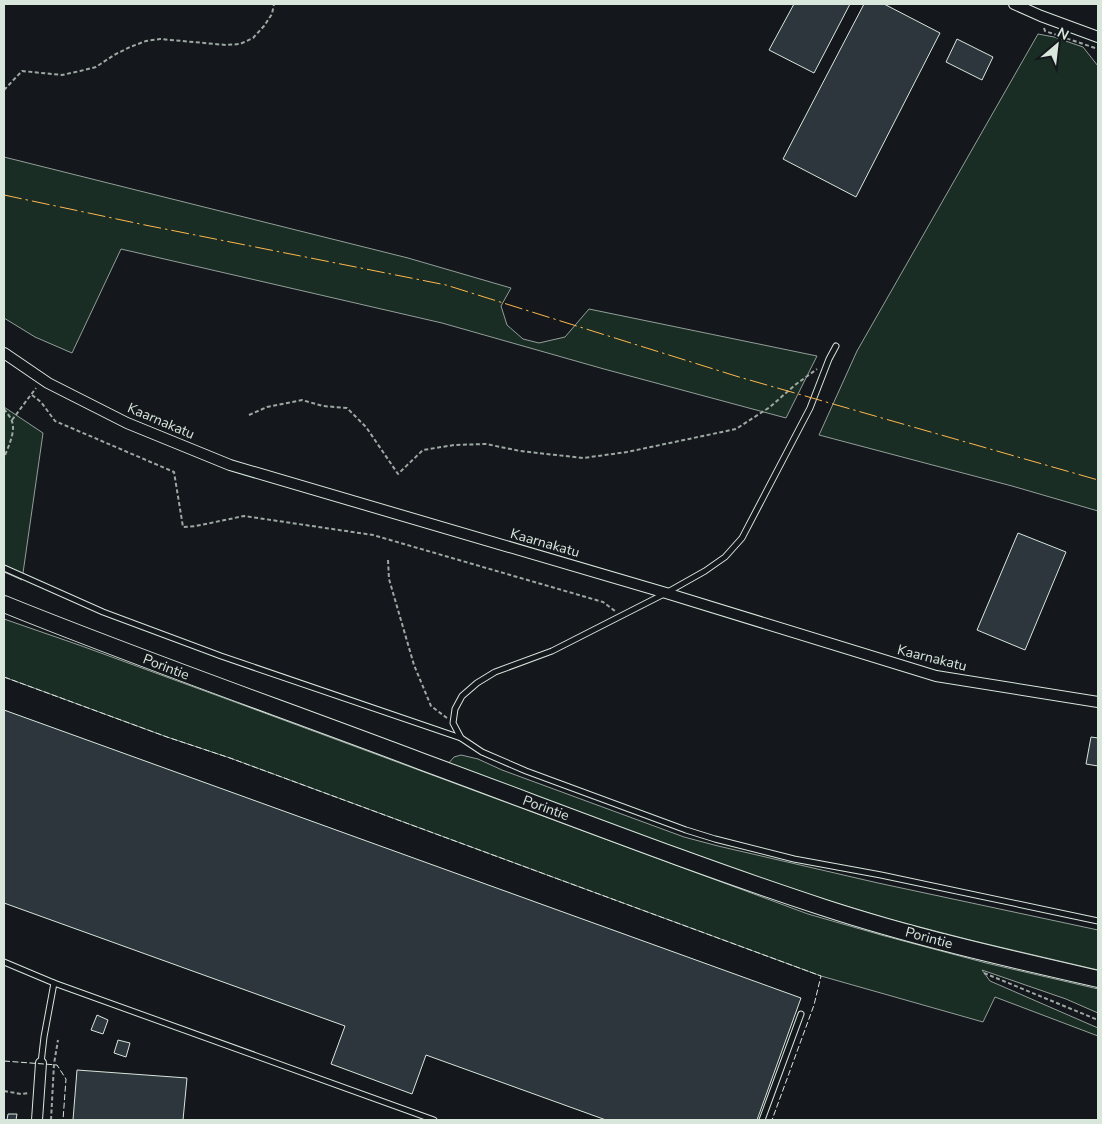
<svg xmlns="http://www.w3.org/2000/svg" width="1102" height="1124" viewBox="0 0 1102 1124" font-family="'Nunito Sans',sans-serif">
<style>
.green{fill:#1a2d24;stroke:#939e99}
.building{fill:#2c363c;stroke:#d8e6dc}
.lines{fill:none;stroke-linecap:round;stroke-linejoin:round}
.service-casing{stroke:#d8e6dc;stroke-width:7}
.minor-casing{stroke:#d8e6dc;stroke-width:12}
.trunk-casing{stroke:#d8e6dc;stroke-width:18}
.path{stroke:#9da8a2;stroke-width:2;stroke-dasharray:4 2.5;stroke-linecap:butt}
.service{stroke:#14181c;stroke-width:5}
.minor{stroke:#14181c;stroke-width:10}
.trunk{stroke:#14181c;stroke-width:16}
.fence{stroke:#d8e6dc;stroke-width:1;stroke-dasharray:6 2.5;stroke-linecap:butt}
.power{stroke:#ffb74d;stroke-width:1;stroke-dasharray:18 4 2.5 4;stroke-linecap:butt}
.labels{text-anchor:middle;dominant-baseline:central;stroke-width:4;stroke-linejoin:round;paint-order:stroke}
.street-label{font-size:14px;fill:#d8e6dc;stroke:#14181c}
</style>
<rect width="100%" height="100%" fill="#14181c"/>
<!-- green -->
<g class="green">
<polygon points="1038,34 1054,37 1083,47 1098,66 1098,511 1012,486 819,435 857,351"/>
<polygon points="4,157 408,258 511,288 501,306 507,325 523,339 539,343 565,337 589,309 817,356 786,418 604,369 442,323 121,249 72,353 35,337 4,318"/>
<polygon points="4,407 43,433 22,580 4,572"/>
<polygon points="4,619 79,645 232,701 808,914 881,935 986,963 1098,989 1098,1013 1066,999 982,970 990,981 1098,1028 1098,1036 995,997 983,1022 821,976 230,758 167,737 4,677"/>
<polygon points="461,755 478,759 502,770 684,837 718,846 878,883 1098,930 1098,970 974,941 889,919 810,895 717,863 447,765 454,757"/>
</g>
<!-- building -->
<g class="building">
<polygon points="794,4 850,4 814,73 769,50"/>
<polygon points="864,4 884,4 940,33 856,197 783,159"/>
<polygon points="957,39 993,57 982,80 946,62"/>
<polygon points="1018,533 1066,552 1025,650 977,630"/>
<polygon points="4,710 801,998 757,1120 606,1120 426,1055 412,1094 331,1064 345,1026 4,903"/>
<polygon points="1091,737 1098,738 1098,766 1086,764"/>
<polygon points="97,1015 108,1020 103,1034 91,1030"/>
<polygon points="118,1040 130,1043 126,1057 114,1053"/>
<polygon points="77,1070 187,1078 183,1120 73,1120"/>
<polygon points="8,1114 17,1114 16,1120 7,1120"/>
</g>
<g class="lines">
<defs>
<g id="service">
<polyline points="836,346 829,359 810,408 742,538 725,557 705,571 666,593 552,651 495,672 477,683 462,696 455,709 453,723 461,738 482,752 526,771 686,830 715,839 794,859 881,875 1098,921"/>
<polyline points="4,568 103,612 221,656 461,738"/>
<polyline points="4,962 54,983 44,1037 41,1063"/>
<polyline points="54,983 434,1120"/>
<polyline points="762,1120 801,1014"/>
</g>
<g id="minor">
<polyline points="1014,4 1041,16 1098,37"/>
<polyline points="4,353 48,383 127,423 230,465 666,593 936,676 1098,702"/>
<polyline points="37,1120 41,1063"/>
</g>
<path id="trunk" d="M 4,604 C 142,660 283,709 423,762 C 556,811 688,863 822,907 C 913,937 1006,958 1098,979"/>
</defs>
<!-- service casing -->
<use href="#service" class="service-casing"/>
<!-- minor casing -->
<use href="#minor" class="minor-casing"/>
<!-- trunk casing -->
<use href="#trunk" class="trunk-casing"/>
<!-- path -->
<g class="path">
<polyline points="1044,28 1045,31 1098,49"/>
<polyline points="4,90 22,71 62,75 80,71 96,67 114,55 130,47 146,41 160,39 226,45 240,44 253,38 264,26 272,14 274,4"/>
<polyline points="32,395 41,402 55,421 174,472 183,527 196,526 244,516 373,535 603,602 615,611"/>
<path d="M 4,409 C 6,412 9,415 11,419 C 17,430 8,447 4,458"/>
<polyline points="249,415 267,407 302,400 323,406 347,408 366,427 398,474 423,450 454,445 486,444 520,451 583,458 627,452 736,429 770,407 795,385 817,369"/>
<polyline points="12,420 36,388"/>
<polyline points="388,560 389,579 414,665 431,706 447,718"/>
<polyline points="984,973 1098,1020"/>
<polyline points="4,1091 21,1094 29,1093"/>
<polyline points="51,1120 54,1064 58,1040"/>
</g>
<!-- service -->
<use href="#service" class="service"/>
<!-- minor -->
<use href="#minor" class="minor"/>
<!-- trunk -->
<use href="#trunk" class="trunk"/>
<!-- fence -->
<g class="fence">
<polyline points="4,677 167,737 230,758 821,976 814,1005 772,1120"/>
<polyline points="4,1061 57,1065 66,1079 63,1120"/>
</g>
<!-- power -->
<polyline class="power" points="4,195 145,225 446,285 739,377 1098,480"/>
</g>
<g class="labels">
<!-- street labels -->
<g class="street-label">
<text transform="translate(161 421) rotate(23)">Kaarnakatu</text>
<text transform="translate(545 543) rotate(16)">Kaarnakatu</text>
<text transform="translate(932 658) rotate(14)">Kaarnakatu</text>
<text transform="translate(166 667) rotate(21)">Porintie</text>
<text transform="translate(546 808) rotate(20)">Porintie</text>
<text transform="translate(929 938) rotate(15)">Porintie</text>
</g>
</g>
<!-- border -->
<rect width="1102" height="1124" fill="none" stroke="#d8e6dc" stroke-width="10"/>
<!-- north arrow -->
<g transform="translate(1057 45) rotate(28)" stroke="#14181c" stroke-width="4" paint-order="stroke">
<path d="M0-4L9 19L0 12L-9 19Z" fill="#d8e6dc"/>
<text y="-8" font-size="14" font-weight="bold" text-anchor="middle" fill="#d8e6dc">N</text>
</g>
</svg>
